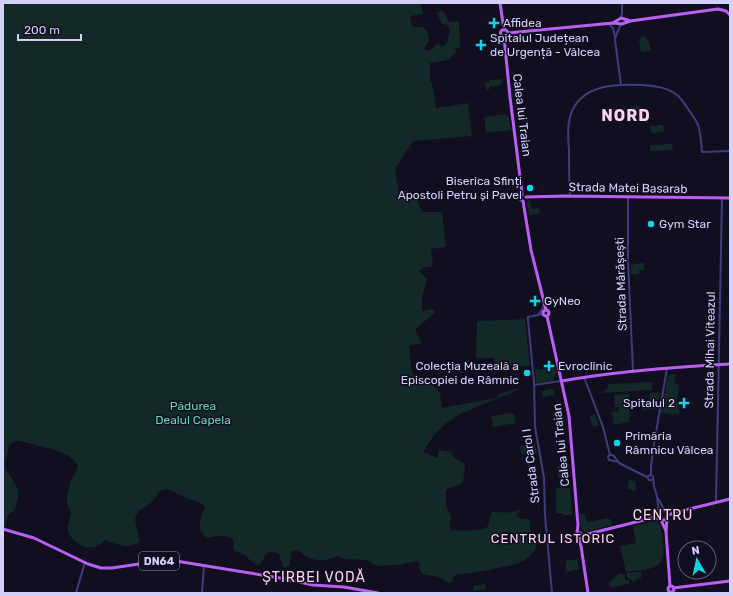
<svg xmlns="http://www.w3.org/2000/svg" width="733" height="596" viewBox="0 0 733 596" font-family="Rubik,sans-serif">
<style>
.green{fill:#122927}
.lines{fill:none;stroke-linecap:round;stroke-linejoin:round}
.minor{stroke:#3e3d7b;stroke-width:2}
.major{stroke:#ba5ff3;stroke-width:3}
.poi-dot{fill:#11d4e6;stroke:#110e1f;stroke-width:1.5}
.labels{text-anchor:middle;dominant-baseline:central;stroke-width:3;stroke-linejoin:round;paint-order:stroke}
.shield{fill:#110e1f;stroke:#9a96ba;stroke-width:1}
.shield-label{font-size:11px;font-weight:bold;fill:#d4d0fc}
.poi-label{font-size:12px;fill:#d4d0fc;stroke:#110e1f;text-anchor:start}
.street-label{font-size:12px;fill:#d4d0fc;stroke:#110e1f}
.park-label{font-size:12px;fill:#62d6b7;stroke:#110e1f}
.neighbourhood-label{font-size:13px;letter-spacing:1px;fill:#fcd2ed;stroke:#110e1f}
.quarter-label{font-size:14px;letter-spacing:1px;fill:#fcd2ed;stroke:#110e1f}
.district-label{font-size:16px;font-weight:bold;letter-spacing:1px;fill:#fcd2ed;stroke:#110e1f}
</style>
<rect width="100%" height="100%" fill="#110e1f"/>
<!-- green -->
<g class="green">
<path d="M 3,3 L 424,3 L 420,4 L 423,13 L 422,14 L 411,16 L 410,18 L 413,27 L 423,27 C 431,33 431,41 424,48 L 426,51 L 433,49 L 437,44 L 443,46 L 447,43 L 450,30 L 447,25 L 441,23 L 437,12 L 443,11 L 449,22 L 459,21 L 460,48 L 455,49 L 456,53 L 450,58 L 449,60 L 430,63 L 430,81 L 432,83 L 436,108 L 468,103 L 472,136 L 413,141 L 395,169 L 399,193 L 407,190 L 415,196 L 422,212 L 442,212 L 446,247 L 431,249 L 433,266 L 423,268 L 419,271 L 427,279 L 422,298 L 422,311 L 434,309 L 435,313 L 415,329 L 422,343 L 409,346 L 412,373 C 419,378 435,384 439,392 C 441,396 441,403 442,408 L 496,398 L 499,394 L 518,388 L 520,389 L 460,414 L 445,424 L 434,435 L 423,452 L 437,458 L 439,450 L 451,452 L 454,458 L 464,463 L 465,465 L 463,482 C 458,487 450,486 446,490 L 446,505 L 451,517 L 450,527 L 451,530 C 457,531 483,531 487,527 C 490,524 489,516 492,512 C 503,512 510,514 521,509 L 516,515 L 521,519 L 529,519 L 530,520 L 531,536 L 537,545 C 535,551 529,558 523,561 C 517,564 509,566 502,567 C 486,571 471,573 455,575 L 452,582 L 450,583 L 438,577 L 423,574 L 420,570 L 419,563 L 416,561 L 397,565 L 379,566 L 372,564 L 367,560 L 345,559 L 338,556 C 331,558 326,561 318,560 C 314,560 309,558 306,556 C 300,552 298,549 291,552 L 290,565 L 287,567 L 283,567 L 279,554 C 263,546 266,561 258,565 L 255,564 L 244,555 L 234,550 L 233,547 L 234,541 C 227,533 217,536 207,538 C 195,531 201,517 205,507 L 204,505 L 169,490 L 165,489 L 160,491 L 152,502 L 139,511 L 136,515 L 135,520 L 138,533 L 139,542 C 129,550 116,544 105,540 C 98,546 96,548 86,547 C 77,545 66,535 68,526 C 68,522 71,518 71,514 C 71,510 69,509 68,506 C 65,499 69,488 71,481 C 72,477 79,469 77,464 C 71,451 31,444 18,441 L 13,442 L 10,444 L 5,463 L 6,469 L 18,489 L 18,495 L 15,510 L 8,515 L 3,532 Z"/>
<polygon points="644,36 650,44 651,51 641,52 639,40"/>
<polygon points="501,79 502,85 489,87 490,89 486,90 485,82 489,82 489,80"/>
<polygon points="639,106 640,118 626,119 625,116 625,120 607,121 607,109"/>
<polygon points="506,114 507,117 509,117 511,130 486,133 484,117"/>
<polygon points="663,125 664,132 651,133 650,126"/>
<polygon points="672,144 673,150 650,151 650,145"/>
<polygon points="530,200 532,209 539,208 539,213 529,215 527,203 528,201"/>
<polygon points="644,263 644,270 639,270 639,274 631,274 631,264"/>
<polygon points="525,319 530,366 495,366 494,358 476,358 477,321"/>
<polygon points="556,367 556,373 555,374 555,375 553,381 536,383 535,370"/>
<polygon points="675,374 674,383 679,384 677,401 679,401 678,410 680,410 679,414 674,413 674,415 661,413 668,375"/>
<polygon points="652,382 652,390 601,393 606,390 609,384"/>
<polygon points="554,389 555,395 543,397 542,391"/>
<polygon points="660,392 660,393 659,400 649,400 650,393"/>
<polygon points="629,394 630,421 629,422 614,425 612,412 619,411 619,407 615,407 614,395"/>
<polygon points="649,405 658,406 658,409 642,410 642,406"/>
<polygon points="511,413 514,414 516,423 493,427 491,416"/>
<polygon points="595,414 599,425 593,427 590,416"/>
<polygon points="535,444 537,453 521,454 520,446"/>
<polygon points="559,464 566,464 569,466 569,468 567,470 567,473 568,474 569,480 570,482 570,485 565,485 565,477 558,478 557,466 559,466"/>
<polygon points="629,480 635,481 636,488 635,491 628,489"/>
<polygon points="556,488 570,488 572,515 563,515 562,513 556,513"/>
<path d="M 579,514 L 584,514 L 587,522 L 608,518 L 608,519 L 610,519 L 612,525 L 585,532 C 579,528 580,520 579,514 Z"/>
<path d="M 653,521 L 658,522 C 662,528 662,535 663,543 C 667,572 647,569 626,572 L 620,546 L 636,543 L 633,526 Z"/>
<polygon points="577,559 579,569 566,572 566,561"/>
<polygon points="641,572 641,578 636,579 637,581 633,581 627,577 627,573"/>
<path d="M 618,574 L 623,574 L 625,575 L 625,580 L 628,580 L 631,583 L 611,588 L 609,582 C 612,579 615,578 618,574 Z"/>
<polygon points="485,584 486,589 474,591 473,586"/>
</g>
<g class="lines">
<!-- minor -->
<g class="minor">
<polyline points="621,18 622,13 622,3"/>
<polyline points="609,24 613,28 615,37"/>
<polyline points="621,24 617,33 615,40 621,85"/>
<path d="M 570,196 C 569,181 569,166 569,150 C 568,137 567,123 572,111 C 584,84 617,84 642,85 C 655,86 666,87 677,95 C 681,98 683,102 686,106 C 690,112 695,118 698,125 C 701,133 701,143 702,152 L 730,151"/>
<polyline points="628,197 628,261 633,371"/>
<polyline points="543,314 528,317 528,320 534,382 535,427 544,478 545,515 552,593"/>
<polyline points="538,315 541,311 544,305"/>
<polyline points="584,377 603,427 610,455"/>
<polyline points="534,385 561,381"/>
<polyline points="614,456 619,463 647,477"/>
<polyline points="614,456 612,455 609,455 608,457 609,460 619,462"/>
<polyline points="651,475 651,466 654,444 667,368"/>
<polyline points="653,479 651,480 649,480 648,478 648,476 650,475 653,476 654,486 657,497 659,512"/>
<polyline points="658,498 665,511"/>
<polyline points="716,502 722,198"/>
<polyline points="76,593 85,562"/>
<polyline points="202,593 204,565"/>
</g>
<!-- major -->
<g class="major">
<polyline points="500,3 504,30"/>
<polyline points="613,23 621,18 630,21"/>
<circle cx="504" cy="33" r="3.5"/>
<polyline points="508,33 613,23 622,24 630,21 718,9 726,11 730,15"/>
<polyline points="504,37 510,97 521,185 522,195 521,196 520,198 521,200 523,201 531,250 546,310"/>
<polyline points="526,197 565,196 730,198"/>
<circle cx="546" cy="313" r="3"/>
<polyline points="547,316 569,416 578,525 577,533"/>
<path d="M 562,381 C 617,371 674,367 730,364"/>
<circle cx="663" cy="515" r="5"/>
<polyline points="667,516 673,513 730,499"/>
<polyline points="667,518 666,532 670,586"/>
<polyline points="661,520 666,531"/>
<polyline points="3,529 34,538 88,564 101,568 112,568 159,561 176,561 286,579 313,585 344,587 378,593"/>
<circle cx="579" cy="536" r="3"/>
<polyline points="583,536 588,534 652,518 660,519"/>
<polyline points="578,538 581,546 588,593"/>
<circle cx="671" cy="589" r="3"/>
<polyline points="673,588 730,581"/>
</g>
</g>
<!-- markers -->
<g class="poi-dot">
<path d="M492 17h4v4h4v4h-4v4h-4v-4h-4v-4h4z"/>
<path d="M479 39h4v4h4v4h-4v4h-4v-4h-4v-4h4z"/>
<circle cx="530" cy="188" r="4"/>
<circle cx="651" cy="224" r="4"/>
<path d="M533 295h4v4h4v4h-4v4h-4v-4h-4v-4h4z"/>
<path d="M547 360h4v4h4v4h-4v4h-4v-4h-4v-4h4z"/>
<circle cx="527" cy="373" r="4"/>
<path d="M682 397h4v4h4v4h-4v4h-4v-4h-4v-4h4z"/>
<circle cx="617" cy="443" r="4"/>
</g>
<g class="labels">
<!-- shield labels -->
<rect class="shield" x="139" y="552" width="40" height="18" rx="3"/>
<g class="shield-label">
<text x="159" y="561">DN64</text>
</g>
<!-- poi labels -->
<g class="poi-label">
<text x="503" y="23">Affidea</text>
<text x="490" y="38">Spitalul Județean<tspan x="490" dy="14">de Urgență - Vâlcea</tspan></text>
<text x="522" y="181" text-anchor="end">Biserica Sfinți<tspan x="522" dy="14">Apostoli Petru și Pavel</tspan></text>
<text x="659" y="224">Gym Star</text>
<text x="544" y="301">GyNeo</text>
<text x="519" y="366" text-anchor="end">Colecția Muzeală a<tspan x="519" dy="14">Episcopiei de Râmnic</tspan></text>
<text x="558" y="366">Evroclinic</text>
<text x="675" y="403" text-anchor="end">Spitalul 2</text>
<text x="625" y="436">Primăria<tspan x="625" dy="14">Râmnicu Vâlcea</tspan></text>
</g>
<!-- street labels -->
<g class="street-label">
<text transform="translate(522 115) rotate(83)">Calea lui Traian</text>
<text transform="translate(628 188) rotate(1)">Strada Matei Basarab</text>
<text transform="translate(621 284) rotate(-92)">Strada Mărășești</text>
<text transform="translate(710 350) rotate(-89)">Strada Mihai Viteazul</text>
<text transform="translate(561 445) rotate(-96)">Calea lui Traian</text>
<text transform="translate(531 466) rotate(-97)">Strada Carol I</text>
</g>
<!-- park labels -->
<g class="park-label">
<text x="193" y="406">Pădurea<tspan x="193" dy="14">Dealul Capela</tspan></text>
</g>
<!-- neighbourhood labels -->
<g class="neighbourhood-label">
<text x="553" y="538">CENTRUL ISTORIC</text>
</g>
<!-- quarter labels -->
<g class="quarter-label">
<text x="663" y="515">CENTRU</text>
<text x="314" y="577">ȘTIRBEI VODĂ</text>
</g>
<!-- district labels -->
<g class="district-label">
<text x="626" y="115">NORD</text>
</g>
</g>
<!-- border -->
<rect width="733" height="596" fill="none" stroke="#d4d0fc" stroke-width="8"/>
<!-- north arrow -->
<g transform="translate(697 560) rotate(351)"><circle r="19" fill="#110e1f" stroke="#5f5c77"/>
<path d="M0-3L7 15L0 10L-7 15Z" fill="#11d4e6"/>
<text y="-6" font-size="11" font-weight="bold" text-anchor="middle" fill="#d4d0fc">N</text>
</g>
<!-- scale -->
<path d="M18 34v6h63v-6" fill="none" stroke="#d4d0fc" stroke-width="2"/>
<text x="24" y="34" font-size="12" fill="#d4d0fc" stroke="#110e1f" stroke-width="3" paint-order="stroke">200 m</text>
</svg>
